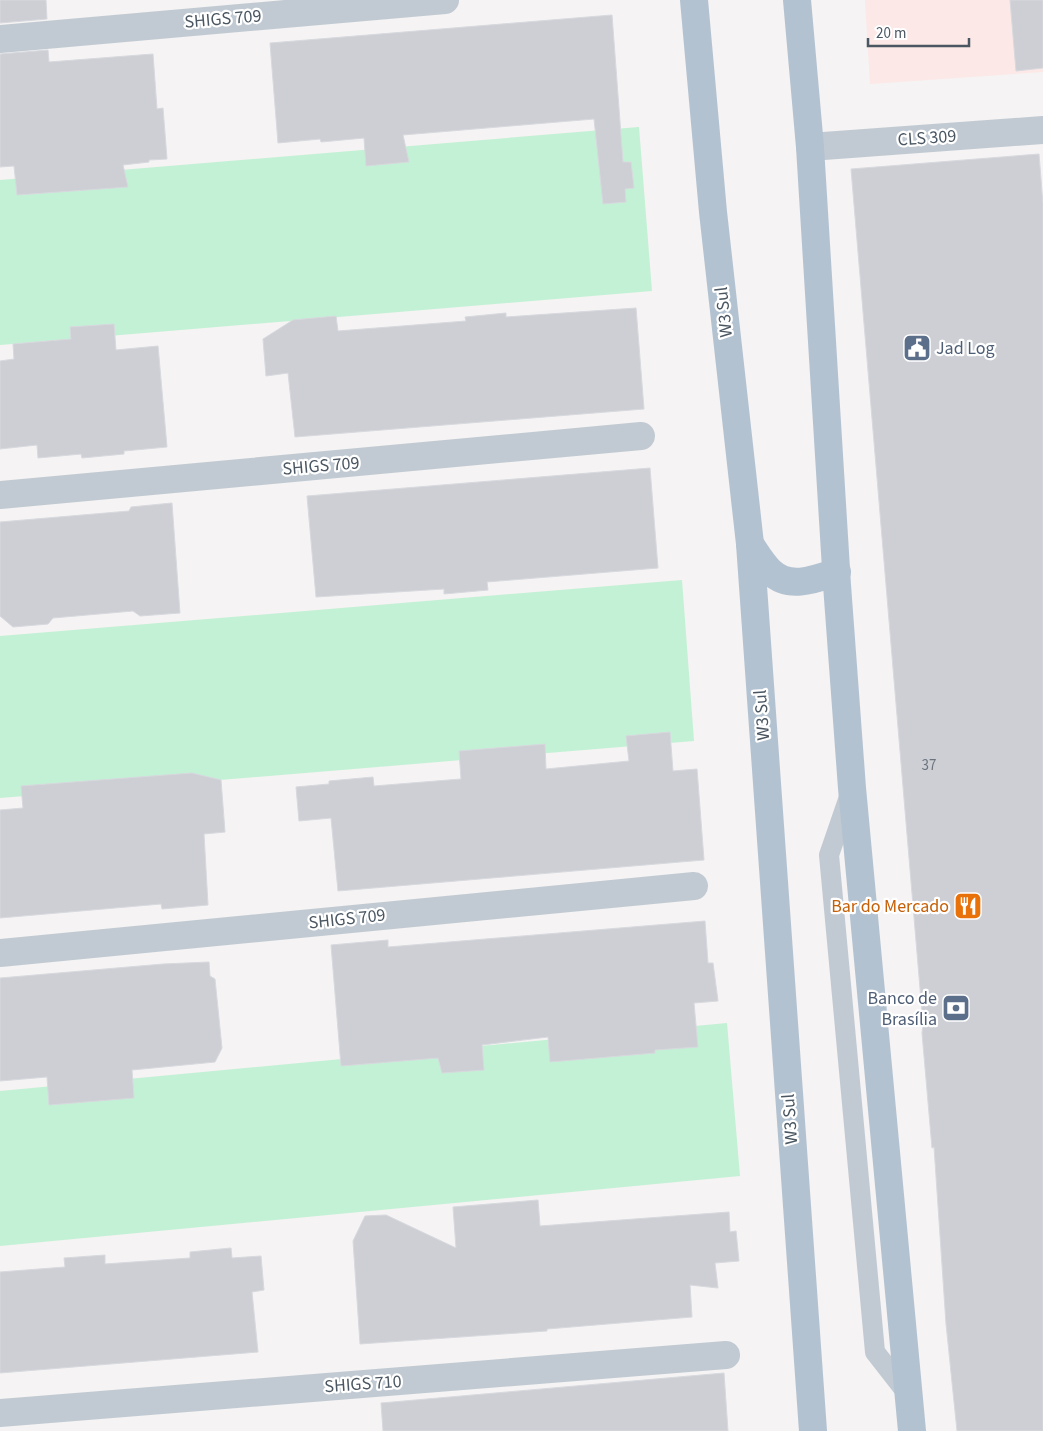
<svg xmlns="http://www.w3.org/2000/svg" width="1043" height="1431" viewBox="0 0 1043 1431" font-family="'Source Sans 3',sans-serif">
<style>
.medical{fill:#fce8e6}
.green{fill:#c3f1d5}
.building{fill:#cdcfd5;stroke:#d7d9de}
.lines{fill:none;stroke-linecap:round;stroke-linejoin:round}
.service{stroke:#c1cad2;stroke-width:20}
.minor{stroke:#c1cad2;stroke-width:28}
.tertiary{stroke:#c1cad2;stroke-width:28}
.primary{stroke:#b3c2d1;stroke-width:28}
.labels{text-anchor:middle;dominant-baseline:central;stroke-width:4.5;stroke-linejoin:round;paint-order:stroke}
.number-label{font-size:15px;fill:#6b747e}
.street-label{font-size:18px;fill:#4a5661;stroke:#fff}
.service-label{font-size:18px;fill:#4e5e75;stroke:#fff;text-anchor:start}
.food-label{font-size:18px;fill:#c56008;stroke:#fff;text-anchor:end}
</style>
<rect width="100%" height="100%" fill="#f5f3f3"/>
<!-- medical -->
<polygon class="medical" points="865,0 1043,0 1043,72 870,84"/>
<!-- green -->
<g class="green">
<polygon points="639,127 652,291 0,345 0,180"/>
<polygon points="682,580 694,741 0,798 0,636"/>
<polygon points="727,1023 740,1176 0,1246 0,1091"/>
</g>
<!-- building -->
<g class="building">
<polygon points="0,0 46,0 47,19 0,23"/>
<polygon points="1010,0 1043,0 1043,68 1016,71"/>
<polygon points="612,15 623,162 631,162 634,188 625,189 626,202 603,204 594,119 403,135 409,162 366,166 364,138 321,142 320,139 278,143 270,43"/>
<polygon points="48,50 49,62 153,54 157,109 163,108 167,159 149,160 149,162 123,165 128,187 17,195 14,166 0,167 0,54"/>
<polygon points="1039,154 1043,204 1043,1431 957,1431 946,1324 934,1147 932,1148 922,1033 923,1024 851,169"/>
<polygon points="636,308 644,409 295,437 288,373 266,376 263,339 293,320 336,316 338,331 466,321 465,317 506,313 506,317"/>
<polygon points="114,324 116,350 158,346 167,447 124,451 124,454 82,458 81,454 38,458 37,445 0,449 0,361 14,359 13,344 71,339 70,327"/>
<polygon points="650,468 658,568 487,582 488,590 444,594 444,589 316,597 307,496"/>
<polygon points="172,503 180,613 140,616 133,611 53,618 48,624 13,627 0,616 0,522 129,511 131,507"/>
<polygon points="670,732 673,771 697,769 704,860 338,891 331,818 299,821 296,787 329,784 329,781 373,777 374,786 461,779 459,751 545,744 546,769 629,761 626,736"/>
<polygon points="192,773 221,780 225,832 204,834 208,905 162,909 161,904 0,918 0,810 23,808 21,786"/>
<polygon points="705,921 708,963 713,963 718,1001 694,1003 698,1047 655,1050 655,1053 550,1062 548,1037 482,1045 484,1070 442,1073 438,1058 341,1066 331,945 388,940 388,947"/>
<polygon points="209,962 210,976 215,979 222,1048 215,1062 132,1070 134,1098 49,1105 47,1077 0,1081 0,978 163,964"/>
<polygon points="538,1200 540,1226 729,1212 730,1232 736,1231 739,1261 715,1263 718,1288 690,1285 692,1317 547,1329 547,1331 360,1344 353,1241 365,1216 386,1215 456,1248 453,1207"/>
<polygon points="231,1248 232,1258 261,1256 264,1290 252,1292 258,1352 0,1373 0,1272 65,1267 64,1258 105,1255 105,1264 190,1258 190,1252"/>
<polygon points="724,1373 728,1431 383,1431 381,1403"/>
</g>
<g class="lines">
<!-- service -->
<polyline class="service" points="850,794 829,855 875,1352 907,1393"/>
<!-- minor -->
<g class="minor">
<polyline points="0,39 445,0"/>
<polyline points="0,495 641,436"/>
<polyline points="0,953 694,886"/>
<polyline points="0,1413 726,1355"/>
</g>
<!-- tertiary -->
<polyline class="tertiary" points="810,147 1043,130"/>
<!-- primary -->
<g class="primary">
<polyline points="694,0 713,212 750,544 813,1431"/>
<polyline points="797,0 810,147 837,585 852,788 912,1431"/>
<path d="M 750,544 C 756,553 763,565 771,572 C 789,590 816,579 837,572"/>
</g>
</g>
<!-- icons -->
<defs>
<symbol id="civic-square" viewBox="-11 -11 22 22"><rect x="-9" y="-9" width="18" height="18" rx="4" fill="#5c6f8a" stroke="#fff"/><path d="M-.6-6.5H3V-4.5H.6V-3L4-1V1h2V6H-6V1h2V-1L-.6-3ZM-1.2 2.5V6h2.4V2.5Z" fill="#fff"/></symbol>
<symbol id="restaurant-square" viewBox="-11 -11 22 22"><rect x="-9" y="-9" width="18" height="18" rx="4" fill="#e8710a" stroke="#fff"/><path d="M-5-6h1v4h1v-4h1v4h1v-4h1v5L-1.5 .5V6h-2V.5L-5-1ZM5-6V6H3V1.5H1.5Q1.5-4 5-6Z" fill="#fff"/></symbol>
<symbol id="bank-square" viewBox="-11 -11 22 22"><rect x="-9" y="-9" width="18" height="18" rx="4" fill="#5c6f8a" stroke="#fff"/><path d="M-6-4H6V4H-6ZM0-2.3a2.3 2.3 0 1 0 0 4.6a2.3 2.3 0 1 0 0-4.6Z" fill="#fff"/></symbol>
</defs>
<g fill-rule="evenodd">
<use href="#civic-square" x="901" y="332" width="32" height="32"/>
<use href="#restaurant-square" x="952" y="890" width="32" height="32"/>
<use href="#bank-square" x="940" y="992" width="32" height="32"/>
</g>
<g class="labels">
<!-- number labels -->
<g class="number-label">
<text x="929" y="765">37</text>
</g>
<!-- street labels -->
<g class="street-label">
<text transform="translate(223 19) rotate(-5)">SHIGS 709</text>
<text transform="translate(927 138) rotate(-4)">CLS 309</text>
<text transform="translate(724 312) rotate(-96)">W3 Sul</text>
<text transform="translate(321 466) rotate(-5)">SHIGS 709</text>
<text transform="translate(762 715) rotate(-94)">W3 Sul</text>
<text transform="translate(347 919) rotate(-6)">SHIGS 709</text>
<text transform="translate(790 1119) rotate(-94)">W3 Sul</text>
<text transform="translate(363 1384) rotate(-4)">SHIGS 710</text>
</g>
<!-- service labels -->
<g class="service-label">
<text x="936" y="348">Jad Log</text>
<text x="937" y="998" text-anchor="end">Banco de<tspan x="937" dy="21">Brasília</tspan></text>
</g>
<!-- food labels -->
<g class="food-label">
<text x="949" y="906">Bar do Mercado</text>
</g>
</g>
<!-- scale -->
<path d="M868 38v8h101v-8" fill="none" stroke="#4a5661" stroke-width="2.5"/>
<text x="876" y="38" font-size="15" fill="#4a5661" stroke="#ffffff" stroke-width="4" paint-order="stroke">20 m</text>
</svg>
